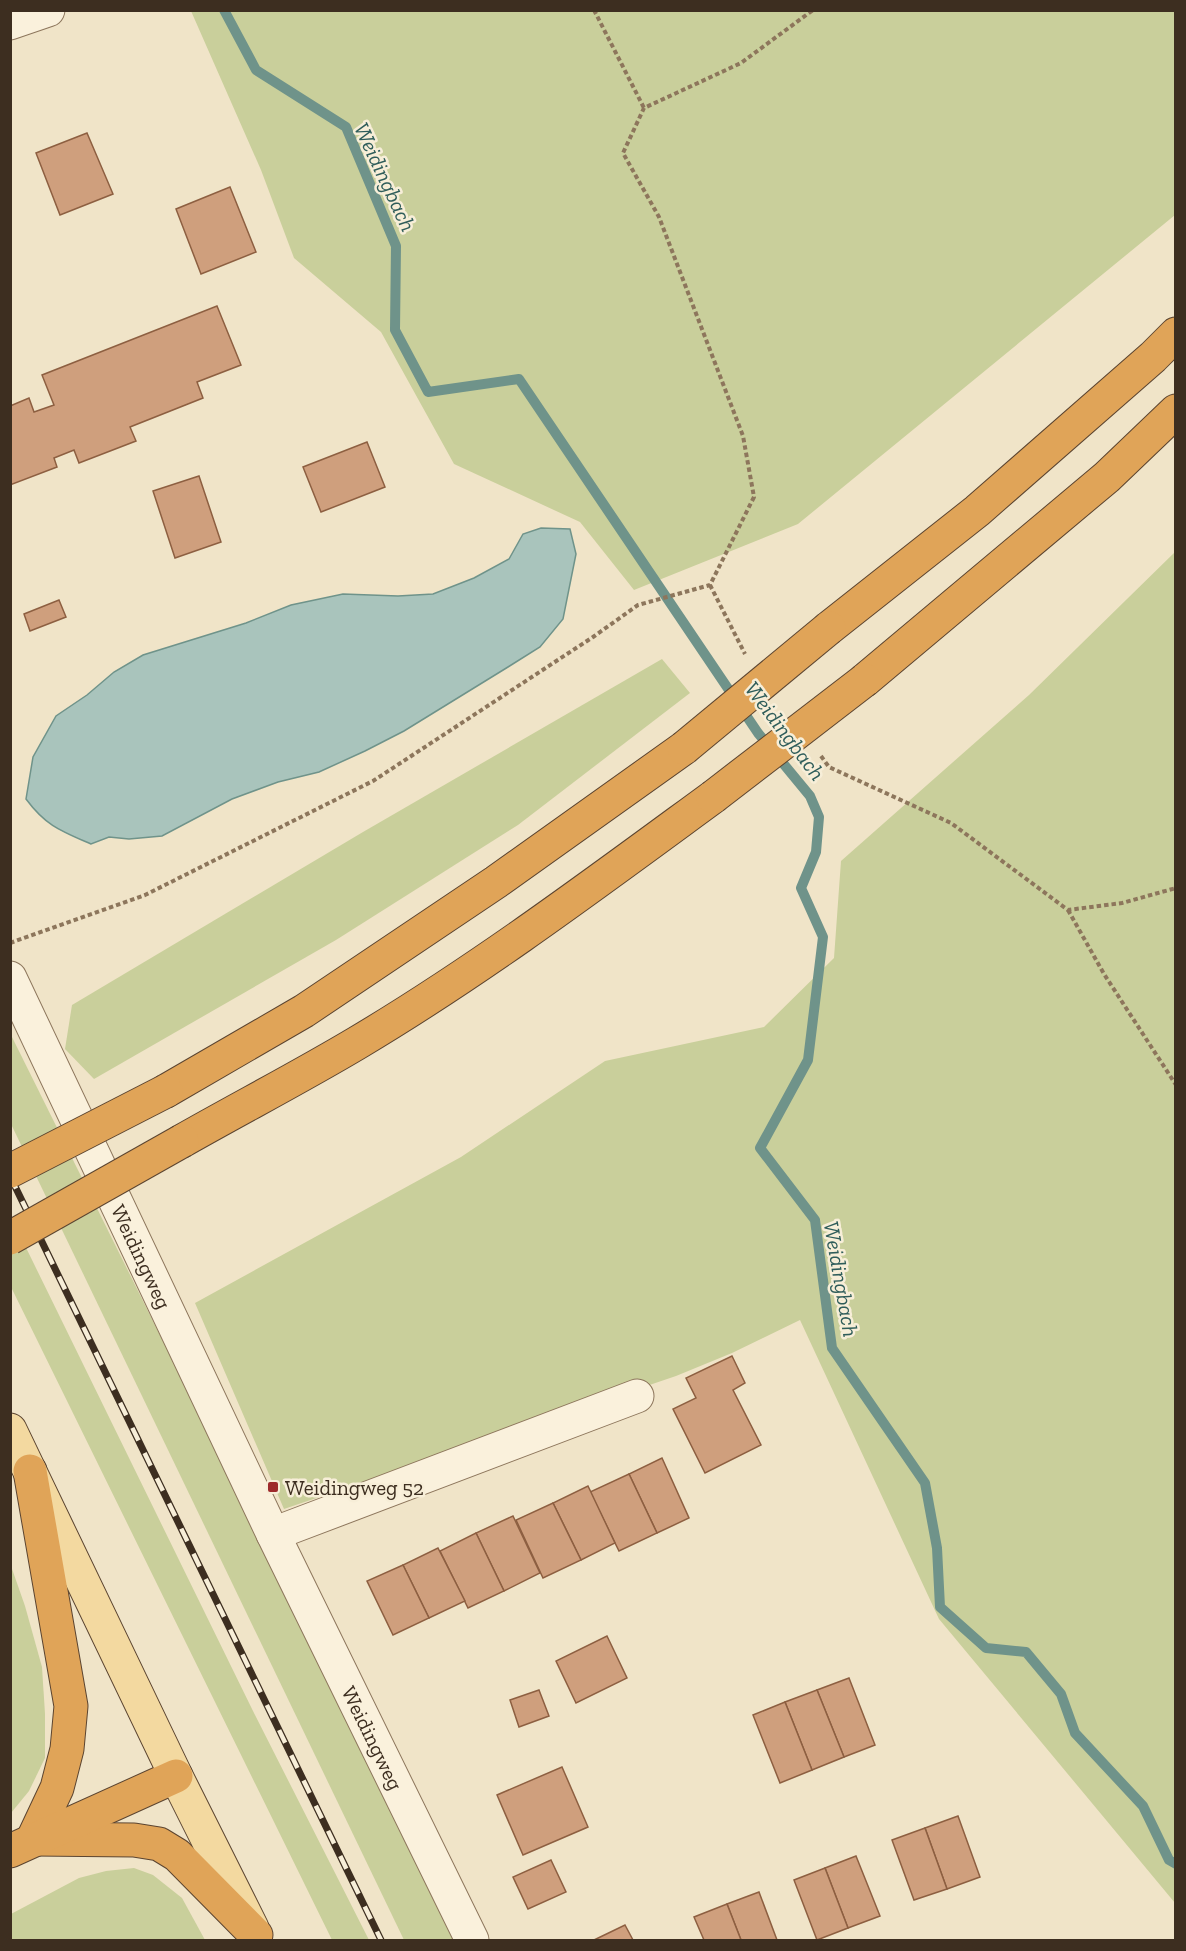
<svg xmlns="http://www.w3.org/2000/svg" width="1186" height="1951" viewBox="0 0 1186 1951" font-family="'Zilla Slab',serif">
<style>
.green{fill:#c9cf9b}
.water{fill:#a9c4bc;stroke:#6f938a;stroke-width:1.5}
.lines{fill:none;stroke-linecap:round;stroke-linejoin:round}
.stream{stroke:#6f938a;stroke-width:10}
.building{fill:#cf9f7d;stroke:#8d5f41;stroke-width:1.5}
.street-casing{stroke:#8d765c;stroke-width:35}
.primary-casing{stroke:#5b4430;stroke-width:35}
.highway-casing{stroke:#5b4430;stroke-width:35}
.path{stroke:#8d765c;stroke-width:4;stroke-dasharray:4.5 3;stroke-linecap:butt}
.street{stroke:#faf1dc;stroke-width:33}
.primary{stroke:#f3d9a0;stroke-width:33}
.highway{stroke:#e0a458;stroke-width:33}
.rail-casing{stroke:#3d2e20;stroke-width:7}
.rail{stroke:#f7eed8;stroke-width:4.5;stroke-dasharray:14;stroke-linecap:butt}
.highway-bridge-casing{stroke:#5b4430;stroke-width:35;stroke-linecap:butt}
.highway-bridge{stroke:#e0a458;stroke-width:33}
.poi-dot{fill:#9e2a2b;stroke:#f7eed8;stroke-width:2}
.labels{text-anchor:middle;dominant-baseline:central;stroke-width:5;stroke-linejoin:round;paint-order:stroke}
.street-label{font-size:21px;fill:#3d2e20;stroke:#f7eed8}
.poi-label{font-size:21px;fill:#3d2e20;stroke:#f7eed8;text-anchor:start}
.water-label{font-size:22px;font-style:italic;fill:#2f5d5a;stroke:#f7eed8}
</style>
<rect width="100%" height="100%" fill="#f0e4c8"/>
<!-- green -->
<g class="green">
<polygon points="191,11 1175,11 1175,215 798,524 634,590 580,522 454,464 381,332 294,258 261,170"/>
<polygon points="1175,552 1175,1903 939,1619 800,1320 732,1353 676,1376 284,1509 195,1303 461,1157 605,1061 764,1027 834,958 841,861 1029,695"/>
<polygon points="662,659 690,693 518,825 336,940 94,1079 65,1049 72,1005 363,832"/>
<polygon points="10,1033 284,1585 455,1940 404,1940 11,1124"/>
<polygon points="10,1215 253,1711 369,1940 332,1940 11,1287"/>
<polygon points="11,1566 25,1606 42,1667 45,1714 45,1758 29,1791 11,1813"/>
<polygon points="134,1868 153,1875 182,1898 205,1940 11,1940 11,1914 79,1878 106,1871"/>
</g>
<!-- water -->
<path class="water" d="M 541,528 L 570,529 L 576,554 L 563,619 L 540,647 L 508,667 L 404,731 L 365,751 L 319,772 L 278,782 L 232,799 L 162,836 L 129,839 L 109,837 L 91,844 C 61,831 46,826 26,799 L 33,757 L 56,716 L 87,695 L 114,672 L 143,655 L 246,623 L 291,605 L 343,594 L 398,596 L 433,594 L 474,578 L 509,559 L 523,534 Z"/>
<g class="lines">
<!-- stream -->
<polyline class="stream" points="224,10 256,70 346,127 396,246 395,330 428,392 519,379 758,733 810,796 819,817 816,852 801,888 823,937 808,1060 760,1148 815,1220 832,1348 925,1483 937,1548 940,1607 986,1648 1026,1652 1061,1694 1075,1733 1143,1806 1169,1860 1176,1864"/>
</g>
<!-- building -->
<g class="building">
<polygon points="87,133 113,194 60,215 36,153"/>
<polygon points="230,187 256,252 201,274 176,209"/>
<polygon points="217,306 241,365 197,382 203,398 130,427 136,441 79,463 74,450 54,458 57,467 10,485 10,406 29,398 34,412 54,405 42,375"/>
<polygon points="367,442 385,487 321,512 303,467"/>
<polygon points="199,476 221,542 175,558 153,491"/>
<polygon points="59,600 66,617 30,631 24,614"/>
<polygon points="732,1356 745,1383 733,1390 761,1445 705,1473 673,1409 696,1398 686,1378"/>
<polygon points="662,1458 689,1518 657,1533 629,1474"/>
<polygon points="629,1474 657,1533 619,1551 590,1492"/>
<polygon points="588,1486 615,1543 581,1560 553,1503"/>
<polygon points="553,1503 581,1560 543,1578 516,1520"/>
<polygon points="513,1516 540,1573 504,1591 476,1533"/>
<polygon points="476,1533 504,1591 468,1608 440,1551"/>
<polygon points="438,1548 465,1601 429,1618 403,1565"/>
<polygon points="403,1565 429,1618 393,1635 367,1581"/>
<polygon points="607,1636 627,1678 576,1703 556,1661"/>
<polygon points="849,1678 875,1745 844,1757 817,1690"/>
<polygon points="539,1690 549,1716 519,1727 510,1700"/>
<polygon points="817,1690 844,1757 812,1770 785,1702"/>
<polygon points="785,1702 812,1770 780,1783 753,1715"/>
<polygon points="562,1767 588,1827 523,1855 497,1795"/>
<polygon points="958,1816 980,1877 947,1889 925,1828"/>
<polygon points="925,1828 947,1889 914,1900 892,1840"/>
<polygon points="856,1856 880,1916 848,1928 825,1868"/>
<polygon points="551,1860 566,1892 528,1909 513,1877"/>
<polygon points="825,1868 848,1928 817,1940 794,1880"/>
<polygon points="759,1892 777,1940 741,1940 727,1904"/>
<polygon points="727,1904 741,1940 704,1940 694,1917"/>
<polygon points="625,1925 633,1940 594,1940"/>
</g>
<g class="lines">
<defs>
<g id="street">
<polyline points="10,23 48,10"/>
<path id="s1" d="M 10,978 L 273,1534 L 472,1940"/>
<polyline points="273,1534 637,1396"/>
</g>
<polyline id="primary" points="10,1430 176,1776 252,1928"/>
<g id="highway">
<polyline points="829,628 977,511 1153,357 1176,334"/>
<polyline points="865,680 1107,477 1176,411"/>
<polyline points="166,1091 304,1011 496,882 684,748"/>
<path d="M 182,1141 C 240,1108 300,1077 357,1043 C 481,969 597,882 713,797"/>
<polyline points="30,1471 71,1706 67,1749 57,1788 33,1839"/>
<polyline points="33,1839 134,1840 159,1844 177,1855 256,1935"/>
<polyline points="10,1851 176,1776"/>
</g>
</defs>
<!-- street casing -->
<use href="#street" class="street-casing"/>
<!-- primary casing -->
<use href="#primary" class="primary-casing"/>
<!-- highway casing -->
<use href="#highway" class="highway-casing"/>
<!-- path -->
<g class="path">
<polyline points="594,10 644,108"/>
<polyline points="710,585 745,654"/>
<polyline points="821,756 829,767 951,823 1068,910 1122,903 1176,888"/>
<polyline points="1068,910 1104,974 1176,1085"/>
<polyline points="10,943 145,895 373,781 593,637 638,605 710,585 754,497 743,436 659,217 623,153 644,108 741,63 813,10"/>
</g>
<!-- street -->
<use href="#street" class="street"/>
<!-- primary -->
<use href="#primary" class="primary"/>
<!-- highway -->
<use href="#highway" class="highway"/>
<defs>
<polyline id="rail" points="10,1176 381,1940"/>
</defs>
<!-- rail casing -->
<use href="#rail" class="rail-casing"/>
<!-- rail -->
<use href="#rail" class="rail"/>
<defs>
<g id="highway-bridge">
<polyline points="684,748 829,628"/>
<polyline points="713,797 865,680"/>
<polyline points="10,1171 166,1091"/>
<polyline points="10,1238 182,1141"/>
</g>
</defs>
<!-- highway-bridge casing -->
<use href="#highway-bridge" class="highway-bridge-casing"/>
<!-- highway-bridge -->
<use href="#highway-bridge" class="highway-bridge"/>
</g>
<!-- markers -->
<rect class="poi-dot" x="267" y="1481" width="12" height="12" rx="3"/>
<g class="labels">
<!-- street labels -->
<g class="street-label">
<text stroke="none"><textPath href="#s1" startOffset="308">Weidingweg</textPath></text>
<text stroke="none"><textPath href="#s1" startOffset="842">Weidingweg</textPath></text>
</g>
<!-- poi labels -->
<g class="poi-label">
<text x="285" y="1487">Weidingweg 52</text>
</g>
<!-- water labels -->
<g class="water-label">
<text transform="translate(385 177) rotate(65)">Weidingbach</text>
<text transform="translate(785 731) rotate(53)">Weidingbach</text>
<text transform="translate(841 1279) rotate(80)">Weidingbach</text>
</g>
</g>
<!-- border -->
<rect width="1186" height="1951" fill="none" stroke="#3d2e20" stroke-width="24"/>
</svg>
